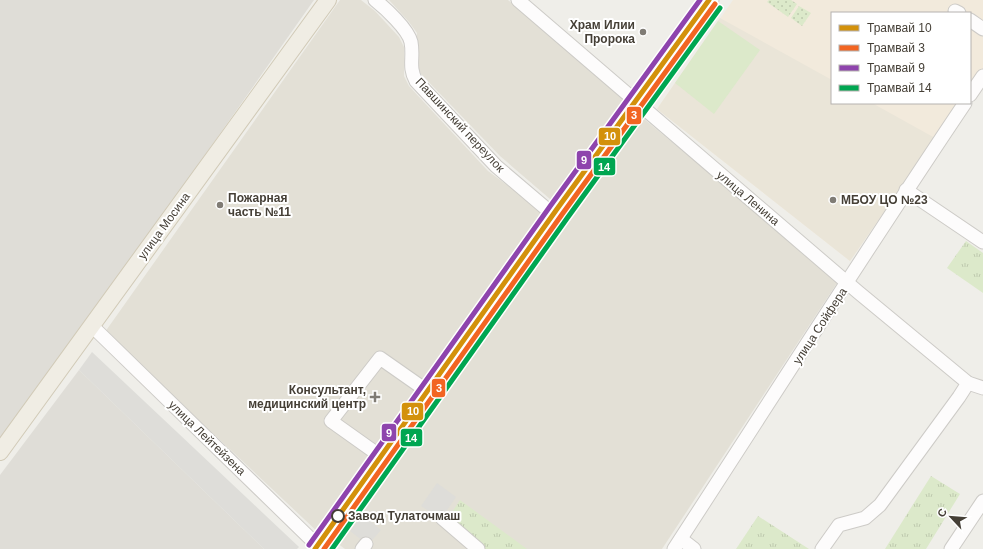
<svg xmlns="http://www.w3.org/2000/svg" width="983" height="549" viewBox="0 0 983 549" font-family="Arial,sans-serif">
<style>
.residential{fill:#e3e0d6}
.commercial{fill:#f2eadc}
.industrial{fill:#dfddd7}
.education{fill:#eae5d8}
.grass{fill:url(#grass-dots)}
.park{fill:url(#park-tufts)}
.pitch{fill:#dce9ca}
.parking{fill:#deddd9}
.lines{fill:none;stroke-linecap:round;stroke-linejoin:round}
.minor-casing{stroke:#cdcbc7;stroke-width:15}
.major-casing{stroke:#d1cab7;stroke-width:18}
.minor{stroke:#fdfcfc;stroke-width:13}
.major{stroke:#f0ede4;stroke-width:16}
.tram-1-casing{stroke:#fff;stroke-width:8}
.tram-2-casing{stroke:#fff;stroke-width:8}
.tram-3-casing{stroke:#fff;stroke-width:8}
.tram-4-casing{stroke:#fff;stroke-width:8}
.tram-1{stroke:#d3910b;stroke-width:5}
.tram-2{stroke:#f26522;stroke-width:5}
.tram-3{stroke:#8e44ad;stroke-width:5}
.tram-4{stroke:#00a651;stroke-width:5}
.poi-dot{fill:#807c75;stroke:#fff;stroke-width:1.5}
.stop-dot{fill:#fff;stroke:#453f36;stroke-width:2}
.labels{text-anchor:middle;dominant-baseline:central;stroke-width:4;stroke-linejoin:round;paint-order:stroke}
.poi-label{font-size:12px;font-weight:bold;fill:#453f36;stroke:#fff;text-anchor:end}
.street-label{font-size:12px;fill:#453f36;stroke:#fff}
.stop-label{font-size:12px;font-weight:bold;fill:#453f36;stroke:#fff;text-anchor:start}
.line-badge{stroke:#fff;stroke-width:1.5}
.badge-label{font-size:11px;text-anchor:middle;font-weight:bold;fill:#fff}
</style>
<defs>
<pattern id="grass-dots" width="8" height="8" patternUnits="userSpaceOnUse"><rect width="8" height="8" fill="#dce9ca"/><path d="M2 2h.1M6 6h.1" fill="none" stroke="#bec9ae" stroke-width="1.8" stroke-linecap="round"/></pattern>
<pattern id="park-tufts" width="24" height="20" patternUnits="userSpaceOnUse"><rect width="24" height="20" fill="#dce9ca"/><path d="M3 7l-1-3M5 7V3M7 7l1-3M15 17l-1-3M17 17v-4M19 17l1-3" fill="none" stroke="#bec9ae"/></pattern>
</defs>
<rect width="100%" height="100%" fill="#efeee9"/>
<!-- residential -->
<g class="residential">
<polygon points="340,0 361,0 375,11 399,37 404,47 404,76 409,86 488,171 546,214 320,534 105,332"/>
<polygon points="389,0 508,0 630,101 557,205 500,156 421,74 417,65 417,33 409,22"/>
<polygon points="644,119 839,280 662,549 345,549 337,543"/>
</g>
<!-- commercial -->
<polygon class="commercial" points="733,0 983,0 983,68 970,87 970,13 832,13 832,103 959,103 850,261 657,109"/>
<!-- industrial -->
<g class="industrial">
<polygon points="0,0 314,0 72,344 0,440"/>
<polygon points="79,370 264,549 0,549 0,475"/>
</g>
<!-- education -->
<polygon class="education" points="720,18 832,80 832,103 872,103 935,138 850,261 657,109"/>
<!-- grass -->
<g class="grass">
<polygon points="769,0 791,0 797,4 788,17 767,2"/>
<polygon points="799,6 811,13 802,26 791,18"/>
</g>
<!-- park -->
<g class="park">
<polygon points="966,241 983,253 983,293 947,268"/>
<polygon points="931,476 960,494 926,549 885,549"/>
<polygon points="460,500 527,549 482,549 447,520"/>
<polygon points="758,516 809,549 736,549"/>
</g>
<!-- pitch -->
<polygon class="pitch" points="718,21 760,50 714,114 675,83"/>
<!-- parking -->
<g class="parking">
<polygon points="495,278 502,283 429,387 422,382"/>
<polygon points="92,352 299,547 297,549 264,549 79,370"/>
<polygon points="416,388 422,392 382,450 376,445"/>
<polygon points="437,483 456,497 441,519 421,506"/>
<polygon points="363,515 381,530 368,545 350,531"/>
</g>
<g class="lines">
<defs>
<g id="minor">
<path d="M 375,0 C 385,8 408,29 411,42 C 414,57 408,67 416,81 L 496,166 L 556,217"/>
<polyline points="518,0 858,292 968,383 983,388"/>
<polyline points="955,11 959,13"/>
<polyline points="970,20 983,29"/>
<polyline points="970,95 983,76"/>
<polyline points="906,190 983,242"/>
<polyline points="92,326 321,549"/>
<polyline points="383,458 331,421 380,358 430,393"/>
<polyline points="442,518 478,549"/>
<polyline points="681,539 694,549"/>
<polyline points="318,549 712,0"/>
<polyline points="362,549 366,544"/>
<path d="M 674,549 C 771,400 866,250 965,103"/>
<polyline points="822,549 839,525 865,518 880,505 959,397 968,383"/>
<polyline points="951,549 983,501"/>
</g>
<polyline id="major" points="0,452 328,0"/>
</defs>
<!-- minor casing -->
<use href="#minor" class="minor-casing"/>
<!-- major casing -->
<use href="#major" class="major-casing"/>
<!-- minor -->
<use href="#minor" class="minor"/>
<!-- major -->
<use href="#major" class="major"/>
<defs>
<polyline id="tram-1" points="315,549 557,209 709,0"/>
<polyline id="tram-2" points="324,549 563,213 715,4"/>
<polyline id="tram-3" points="309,545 551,205 700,0"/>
<polyline id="tram-4" points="332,549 568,217 720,8"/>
</defs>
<!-- tram-1 casing -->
<use href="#tram-1" class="tram-1-casing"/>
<!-- tram-2 casing -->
<use href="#tram-2" class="tram-2-casing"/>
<!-- tram-3 casing -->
<use href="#tram-3" class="tram-3-casing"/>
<!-- tram-4 casing -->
<use href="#tram-4" class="tram-4-casing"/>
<!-- tram-1 -->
<use href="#tram-1" class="tram-1"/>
<!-- tram-2 -->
<use href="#tram-2" class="tram-2"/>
<!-- tram-3 -->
<use href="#tram-3" class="tram-3"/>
<!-- tram-4 -->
<use href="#tram-4" class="tram-4"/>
</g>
<!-- markers -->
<g class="poi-dot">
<circle cx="643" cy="32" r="4"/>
<circle cx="833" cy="200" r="4"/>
<circle cx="220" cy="205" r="4"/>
<path d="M373 391h4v4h4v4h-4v4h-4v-4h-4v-4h4z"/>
</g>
<circle class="stop-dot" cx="338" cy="516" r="6"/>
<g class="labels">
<!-- poi labels -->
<g class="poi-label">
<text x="635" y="25">Храм Илии<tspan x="635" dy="14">Пророка</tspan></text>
<text x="228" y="198" text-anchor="start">Пожарная<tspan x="228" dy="14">часть №11</tspan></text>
<text x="841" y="200" text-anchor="start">МБОУ ЦО №23</text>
<text x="366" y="390">Консультант,<tspan x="366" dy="14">медицинский центр</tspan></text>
</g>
<!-- street labels -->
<g class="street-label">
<text transform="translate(460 125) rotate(47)">Павшинский переулок</text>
<text transform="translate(748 198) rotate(40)">улица Ленина</text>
<text transform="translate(164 226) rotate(-54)">улица Мосина</text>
<text transform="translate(820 326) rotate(-57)">улица Сойфера</text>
<text transform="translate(207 438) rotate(44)">улица Лейтейзена</text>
</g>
<!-- stop labels -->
<g class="stop-label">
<text x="348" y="516">Завод Тулаточмаш</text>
</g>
</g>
<g class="line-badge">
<rect x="626" y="106" width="16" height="19" rx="4" fill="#f26522"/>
<rect x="598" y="127" width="23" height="19" rx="4" fill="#d3910b"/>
<rect x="576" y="150" width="16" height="20" rx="4" fill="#8e44ad"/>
<rect x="593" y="157" width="23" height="19" rx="4" fill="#00a651"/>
<rect x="431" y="378" width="15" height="20" rx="4" fill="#f26522"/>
<rect x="401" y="402" width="23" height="19" rx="4" fill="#d3910b"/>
<rect x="381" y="423" width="16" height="19" rx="4" fill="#8e44ad"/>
<rect x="400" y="428" width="23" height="19" rx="4" fill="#00a651"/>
</g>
<g class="badge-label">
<text x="634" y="119">3</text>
<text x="610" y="140">10</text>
<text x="584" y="164">9</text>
<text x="604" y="171">14</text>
<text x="439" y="392">3</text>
<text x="413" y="415">10</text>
<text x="389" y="437">9</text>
<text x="411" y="442">14</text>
</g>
<!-- legend -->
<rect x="831" y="12" width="140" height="92" fill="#ffffff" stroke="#b5b2af"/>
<rect x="839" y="25" width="20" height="6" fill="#d3910b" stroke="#b5b2af"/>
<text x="867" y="32" font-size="12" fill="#453f36">Трамвай 10</text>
<rect x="839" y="45" width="20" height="6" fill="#f26522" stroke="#b5b2af"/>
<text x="867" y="52" font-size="12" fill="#453f36">Трамвай 3</text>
<rect x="839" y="65" width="20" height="6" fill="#8e44ad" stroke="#b5b2af"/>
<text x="867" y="72" font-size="12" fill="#453f36">Трамвай 9</text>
<rect x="839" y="85" width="20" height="6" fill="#00a651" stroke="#b5b2af"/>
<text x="867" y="92" font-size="12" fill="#453f36">Трамвай 14</text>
<!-- north arrow -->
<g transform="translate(951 517) rotate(296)" stroke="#ffffff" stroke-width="3" paint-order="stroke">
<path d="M0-3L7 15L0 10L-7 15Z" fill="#453f36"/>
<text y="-6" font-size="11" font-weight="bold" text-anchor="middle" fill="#453f36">С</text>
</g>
</svg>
